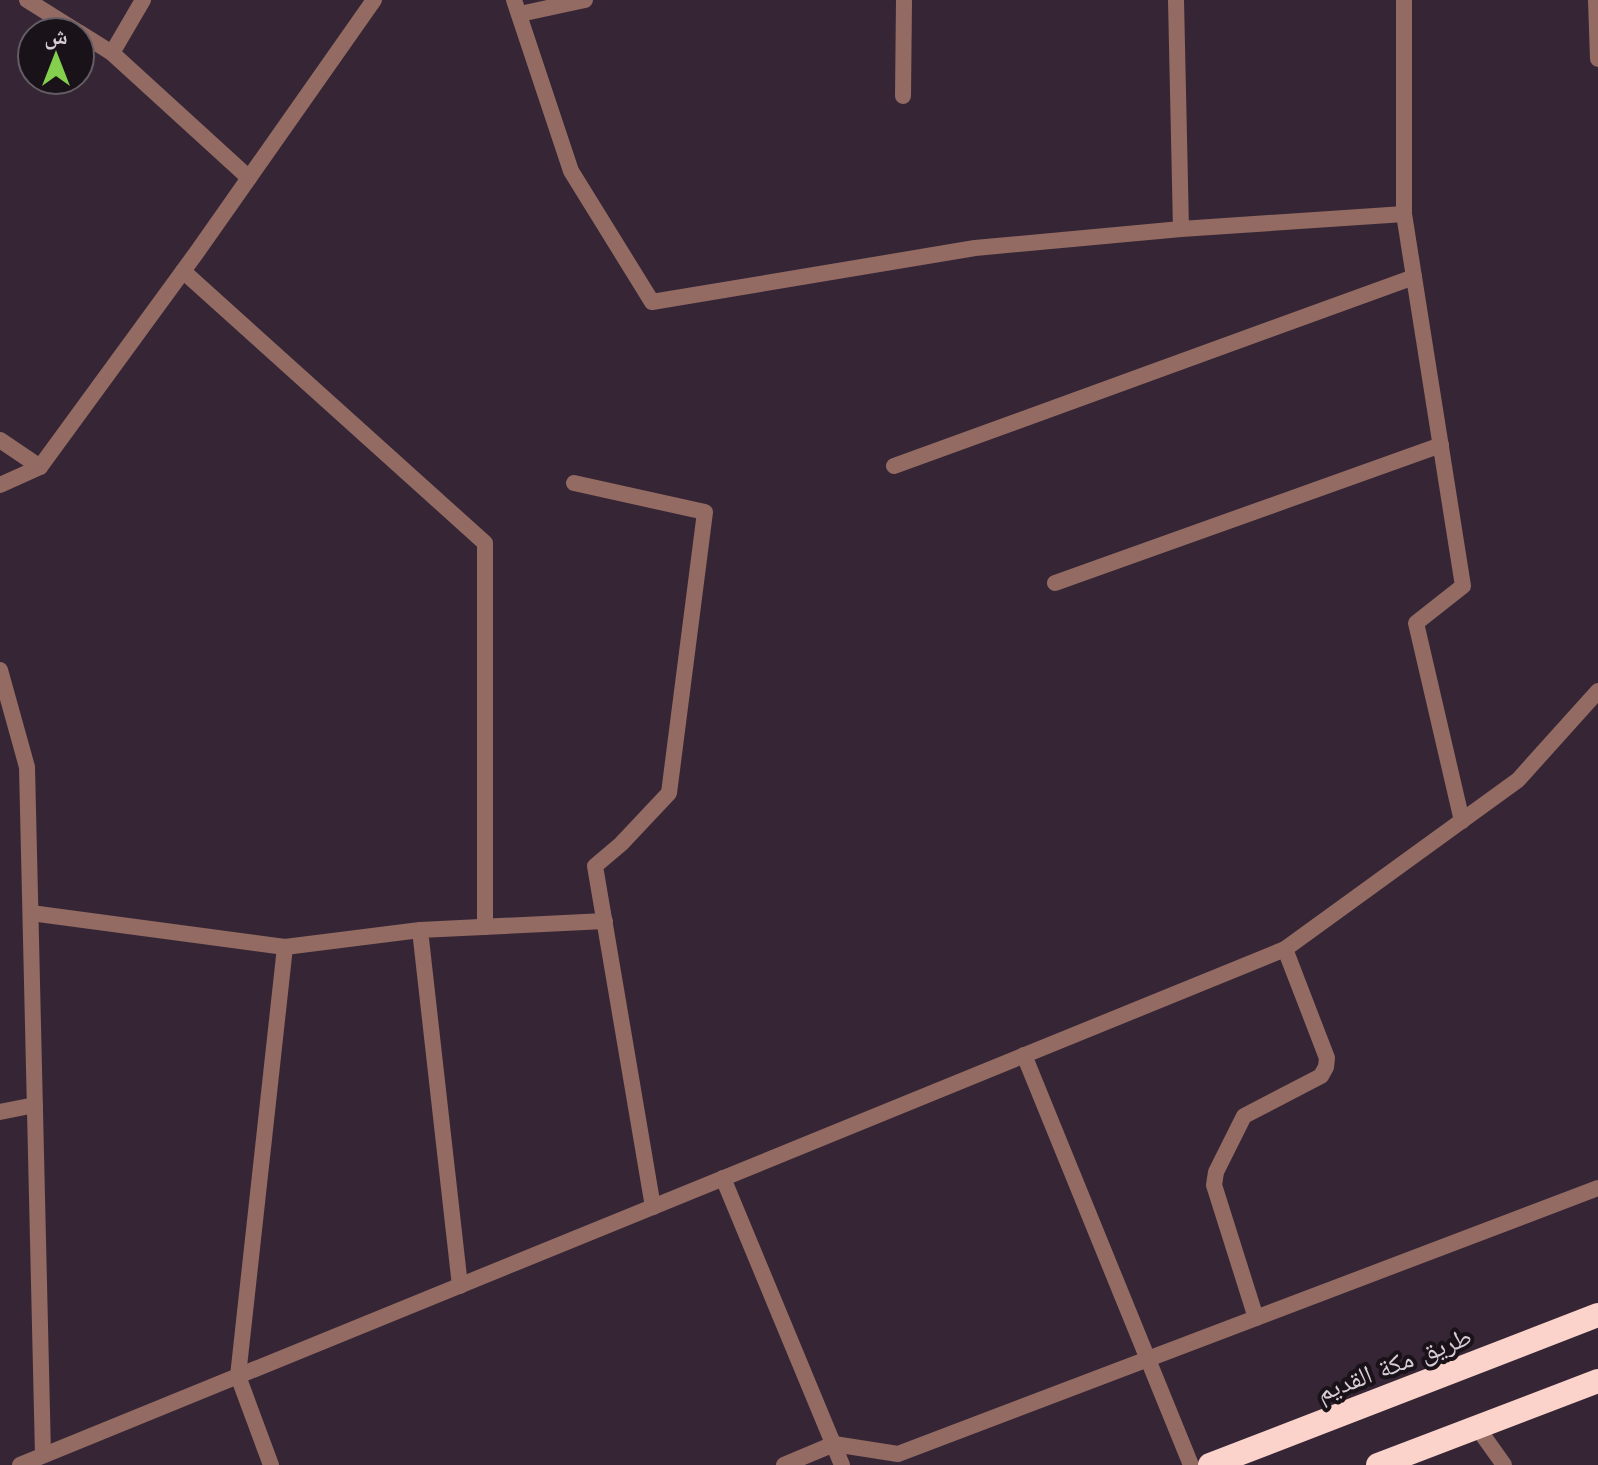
<svg xmlns="http://www.w3.org/2000/svg" width="1598" height="1465" viewBox="0 0 1598 1465" font-family="'Work Sans','Noto Naskh Arabic',sans-serif">
<style>
.lines{fill:none;stroke-linecap:round;stroke-linejoin:round}
.lane{stroke:#936b63;stroke-width:16}
.street{stroke:#936b63;stroke-width:16}
.highway{stroke:#fcd3cb;stroke-width:24}
.labels{text-anchor:middle;dominant-baseline:central;stroke-width:8;stroke-linejoin:round;paint-order:stroke}
.street-label{font-size:26px;fill:#d8cdd7;stroke:#191219}
</style>
<rect width="100%" height="100%" fill="#362635"/>
<g class="lines">
<!-- lane -->
<polyline class="lane" points="1256,1318 1214,1185 1216,1172 1244,1116 1321,1076 1326,1067 1327,1058 1285,949"/>
<!-- street -->
<g class="street">
<polyline points="27,0 78,32"/>
<polyline points="143,0 112,53 249,178"/>
<polyline points="514,0 571,171 652,302 975,248 1181,229 1404,214"/>
<polyline points="1176,0 1181,229"/>
<polyline points="1404,0 1404,214 1463,586 1416,623 1462,821"/>
<polyline points="1596,0 1598,59"/>
<polyline points="520,14 585,0"/>
<polyline points="80,33 112,53"/>
<polyline points="903,96 904,0"/>
<polyline points="183,271 485,543 485,927"/>
<polyline points="0,440 40,467"/>
<polyline points="894,466 1414,277"/>
<polyline points="574,483 705,512 669,793 621,844 595,866 653,1207"/>
<polyline points="0,485 40,467 197,252 374,0"/>
<polyline points="1055,583 1441,445"/>
<polyline points="0,670 27,767 43,1455"/>
<polyline points="31,913 285,947 420,930"/>
<polyline points="1024,1055 1191,1465"/>
<polyline points="0,1112 35,1105"/>
<polyline points="723,1178 842,1465"/>
<polyline points="460,1286 420,930 605,921"/>
<polyline points="1477,1427 1504,1465"/>
<polyline points="20,1465 1285,949 1518,780 1598,691"/>
<polyline points="271,1465 238,1376 285,947"/>
<polyline points="784,1465 834,1444 898,1454 1598,1188"/>
</g>
<!-- highway -->
<g class="highway">
<polyline points="1210,1465 1598,1315"/>
<polyline points="1378,1465 1598,1381"/>
</g>
</g>
<g class="labels">
<!-- street labels -->
<g class="street-label">
<text transform="translate(1394 1364) rotate(-21)">طريق مكة القديم</text>
</g>
</g>
<!-- north arrow -->
<g transform="translate(56 56)"><circle r="38" fill="#191219" stroke="#655d65" stroke-width="2"/>
<path d="M0-6L14 30L0 20L-14 30Z" fill="#84d04e"/>
<text y="-12" font-size="22" font-weight="bold" text-anchor="middle" fill="#d8cdd7">ش</text>
</g>
</svg>
